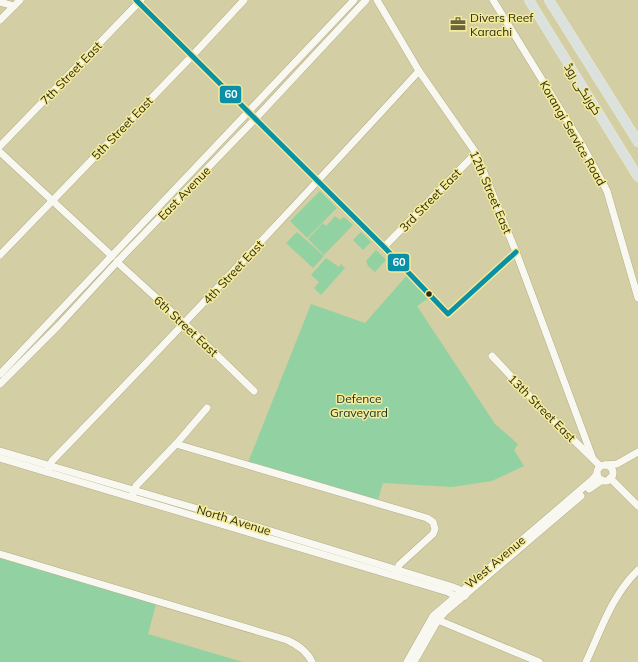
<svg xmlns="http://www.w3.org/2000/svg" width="638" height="662" viewBox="0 0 638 662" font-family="Mulish,Cairo,sans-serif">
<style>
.green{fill:#92d2a2}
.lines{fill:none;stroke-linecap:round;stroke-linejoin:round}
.minor-casing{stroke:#b2ae8c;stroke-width:8}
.major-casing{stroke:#ebe9d6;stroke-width:10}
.minor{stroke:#f8f8f1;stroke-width:7}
.major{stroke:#dbe2de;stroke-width:9}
.bus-1-casing{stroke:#f4eb9b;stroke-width:8}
.bus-1{stroke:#0a90a7;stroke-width:5}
.bus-dot{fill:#302c0b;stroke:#f4eb9b;stroke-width:1.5}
.labels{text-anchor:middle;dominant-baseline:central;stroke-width:3;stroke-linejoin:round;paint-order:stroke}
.poi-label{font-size:12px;fill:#302c0b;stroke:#f4eb9b;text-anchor:start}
.street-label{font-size:12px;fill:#302c0b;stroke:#f4eb9b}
.park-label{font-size:12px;fill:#173125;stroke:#f4eb9b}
.line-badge{stroke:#f4eb9b;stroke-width:1.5}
.badge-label{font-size:11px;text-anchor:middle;font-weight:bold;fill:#fff}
</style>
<rect width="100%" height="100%" fill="#d3cea3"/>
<!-- green -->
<g class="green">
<polygon points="320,191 337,208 307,238 290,221"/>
<polygon points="335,216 340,220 344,217 353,225 324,255 308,239 323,223 326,226"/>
<polygon points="297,232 324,256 313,268 286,243"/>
<polygon points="361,232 371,242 363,250 353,240"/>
<polygon points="376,250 386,260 375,272 368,266 366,261"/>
<polygon points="326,258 339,267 341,264 345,268 321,295 314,288 319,282 311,275"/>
<polygon points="409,273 430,297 417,306 495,424 518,444 514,450 524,466 492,481 452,487 383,483 377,503 247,465 311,304 365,323"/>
<polygon points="0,558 156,604 148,634 243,662 0,662"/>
</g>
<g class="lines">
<defs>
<g id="minor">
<polyline points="136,0 384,247 448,314 516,252"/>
<polyline points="377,0 419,71 476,153 516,252 593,459 600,466"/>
<polyline points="493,0 581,143 607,191 638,298"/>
<polyline points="0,2 14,6"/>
<polyline points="0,20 20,0"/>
<polyline points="0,146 141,0"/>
<polyline points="0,152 112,256"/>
<polyline points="384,247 476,153"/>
<polyline points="0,255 192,56 244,0"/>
<polyline points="117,262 185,324 254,391"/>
<polyline points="492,356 540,407 591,457"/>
<polyline points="0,374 354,0"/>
<polyline points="0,384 59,325 117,262 255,119 366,0"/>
<polyline points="176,444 427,518 433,522 435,529 433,534 399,565 397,575"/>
<polyline points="0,451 205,511 450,586 458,589 465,596"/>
<polyline points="0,458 448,592 455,596 459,600"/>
<polyline points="605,465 617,464 638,452"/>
<circle cx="605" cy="473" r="8"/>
<path d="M 47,472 L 52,461 C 176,333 298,203 419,71"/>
<polyline points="610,478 638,506"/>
<polyline points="589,489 602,480"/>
<polyline points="133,493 136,486 176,444 207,408"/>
<path d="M 0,554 L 287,640 C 298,645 307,651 312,662"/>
<polyline points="438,620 539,662"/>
<polyline points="407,662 433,616 592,480 597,474"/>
<polyline points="414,662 438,620 446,611 581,496"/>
<path d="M 586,662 C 601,630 612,595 638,570"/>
</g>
<g id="major">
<polyline points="529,0 638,177"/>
<polyline points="549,0 638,142"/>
</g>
</defs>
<!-- minor casing -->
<use href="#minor" class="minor-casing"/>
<!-- major casing -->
<use href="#major" class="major-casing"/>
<!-- minor -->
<use href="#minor" class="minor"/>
<!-- major -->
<use href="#major" class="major"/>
<defs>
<polyline id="bus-1" points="136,0 384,247 448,314 516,252"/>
</defs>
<!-- bus-1 casing -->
<use href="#bus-1" class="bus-1-casing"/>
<!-- bus-1 -->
<use href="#bus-1" class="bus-1"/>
</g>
<!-- icons -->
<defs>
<symbol id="office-bare" viewBox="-9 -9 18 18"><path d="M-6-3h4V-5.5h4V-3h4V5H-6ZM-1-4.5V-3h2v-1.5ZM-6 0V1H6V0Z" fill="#696540" stroke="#f4eb9b" stroke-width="2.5" paint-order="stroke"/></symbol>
</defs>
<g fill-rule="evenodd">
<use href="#office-bare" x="447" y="13" width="22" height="22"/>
</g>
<!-- markers -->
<circle class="bus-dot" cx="429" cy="294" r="3.5"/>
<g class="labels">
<!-- poi labels -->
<g class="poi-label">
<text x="470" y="17">Divers Reef<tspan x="470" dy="14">Karachi</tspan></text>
</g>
<!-- street labels -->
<g class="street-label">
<text transform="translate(71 73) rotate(-46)">7th Street East</text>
<text transform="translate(583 89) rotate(58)">کورنگی روڈ</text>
<text transform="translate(122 128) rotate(-46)">5th Street East</text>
<text transform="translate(573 133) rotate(60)">Korangi Service Road</text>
<text transform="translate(491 192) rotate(67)">12th Street East</text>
<text transform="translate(184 193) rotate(-46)">East Avenue</text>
<text transform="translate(430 200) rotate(-46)">3rd Street East</text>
<text transform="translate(233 272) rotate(-47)">4th Street East</text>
<text transform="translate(186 326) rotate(43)">6th Street East</text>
<text transform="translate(542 408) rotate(45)">13th Street East</text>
<text transform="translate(234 520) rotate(17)">North Avenue</text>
<text transform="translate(495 562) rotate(-40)">West Avenue</text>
</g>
<!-- park labels -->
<g class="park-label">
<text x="359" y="398">Defence<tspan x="359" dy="14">Graveyard</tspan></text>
</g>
</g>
<g class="line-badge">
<rect x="219" y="85" width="23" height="19" rx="4" fill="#0a90a7"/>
<rect x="387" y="253" width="23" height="19" rx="4" fill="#0a90a7"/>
</g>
<g class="badge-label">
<text x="231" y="98">60</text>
<text x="399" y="266">60</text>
</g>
</svg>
